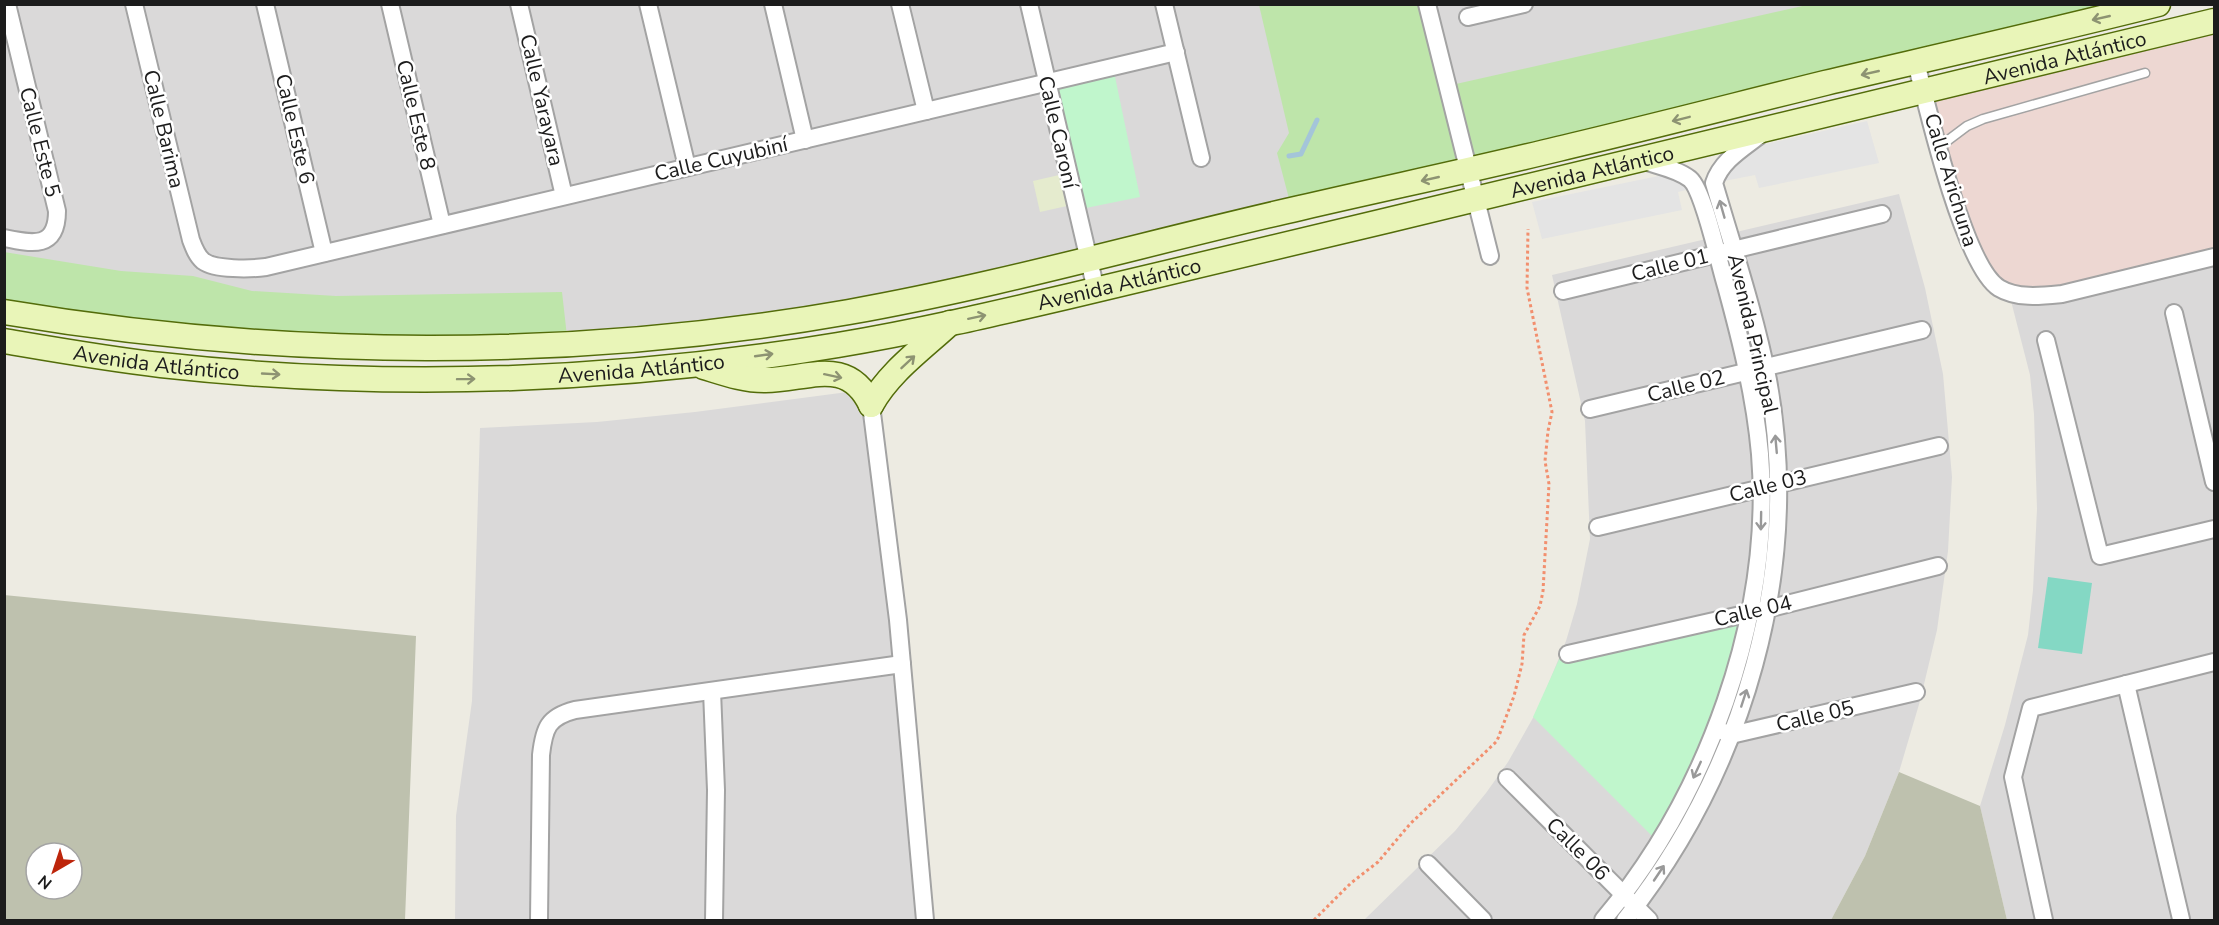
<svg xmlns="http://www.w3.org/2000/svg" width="2219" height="925" viewBox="0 0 2219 925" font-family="'Nunito Sans',sans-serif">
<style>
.residential{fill:#dad9d9}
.commercial{fill:#edd7d2}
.construction{fill:#bec1ae;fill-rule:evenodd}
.farmland{fill:#e5ebce}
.grass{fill:#bee5aa}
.park{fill:#c0f6cc}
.pitch{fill:#84d8c4}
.parking{fill:#e4e4e4}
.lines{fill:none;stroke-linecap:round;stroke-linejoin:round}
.stream{stroke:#a4c5d9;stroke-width:5}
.lane-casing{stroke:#a3a3a3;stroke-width:11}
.street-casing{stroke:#a3a3a3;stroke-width:20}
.secondary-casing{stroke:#536c0a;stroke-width:27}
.path{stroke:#f28f6e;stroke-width:3;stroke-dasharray:3 3;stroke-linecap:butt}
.lane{stroke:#fff;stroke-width:8}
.street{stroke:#fff;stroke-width:16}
.secondary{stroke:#e9f5b8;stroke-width:24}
.oneway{stroke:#8d9372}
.oneway2{stroke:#999}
.labels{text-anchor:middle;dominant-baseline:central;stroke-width:5;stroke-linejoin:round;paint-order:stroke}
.street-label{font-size:21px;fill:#1c1c1c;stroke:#fff}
</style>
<rect width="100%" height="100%" fill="#edebe2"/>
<!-- residential -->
<g class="residential">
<polygon points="4,5 2158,5 1153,243 637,340 5,312"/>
<polygon points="1899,194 1925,288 1943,374 1952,477 1948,551 1937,630 1920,701 1899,772 1865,856 1831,920 1364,920 1455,831 1486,793 1508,762 1538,709 1566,641 1577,604 1590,539 1585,421 1552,275"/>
<polygon points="2214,257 2214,920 2007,920 1980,806 2005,725 2028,635 2033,590 2037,509 2034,414 2030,375 2009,293"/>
<polygon points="863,390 925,920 455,920 456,816 472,701 480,428 597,422 695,412"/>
</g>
<!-- commercial -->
<polygon class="commercial" points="2214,21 2214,257 2022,295 1984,274 1923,92"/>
<!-- construction -->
<g class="construction">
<path d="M 4,595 L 416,636 L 405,920 L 5,920 ZM 36,853 L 72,853 L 72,889 L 36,889 Z"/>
<polygon points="1899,772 1980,806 2007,920 1831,920 1865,856"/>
</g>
<!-- farmland -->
<polygon class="farmland" points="1059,175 1067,206 1040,212 1033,181"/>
<!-- grass -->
<g class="grass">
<polygon points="1259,5 1427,5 1447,86 1807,5 2158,5 1292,210 1277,153 1289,133"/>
<polygon points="4,252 121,271 193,276 252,291 336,296 562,292 568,345 490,348 5,312"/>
</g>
<!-- park -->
<g class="park">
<polygon points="1113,67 1140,197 1076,210 1047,84"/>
<polygon points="1749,613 1743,640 1659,843 1533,717 1561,655"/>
</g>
<!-- pitch -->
<polygon class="pitch" points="2048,577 2092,583 2082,654 2038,648"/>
<!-- parking -->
<g class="parking">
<polygon points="1867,121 1879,163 1759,188 1755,175 1714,183 1740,150"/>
<polygon points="1678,172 1698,187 1678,192 1682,210 1542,239 1532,202"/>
</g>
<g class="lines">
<!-- stream -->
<polyline class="stream" points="1289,156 1301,154 1317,120"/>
<defs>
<polyline id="lane" points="1939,147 1967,126 1983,119 2145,73"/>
<g id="street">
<path d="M 134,4 L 191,240 C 194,248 197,256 203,261 C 215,270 251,269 266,267 L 1176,52"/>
<polyline points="265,4 324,253"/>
<polyline points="390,4 442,225"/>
<polyline points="519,4 564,196"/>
<polyline points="648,4 687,167"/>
<polyline points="773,4 805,140"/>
<polyline points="900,4 926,111"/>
<polyline points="1029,4 1096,290"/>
<polyline points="1164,4 1201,158"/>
<polyline points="1427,4 1490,256"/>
<polyline points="1468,17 1524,4"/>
<path d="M 1916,62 C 1927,107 1964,266 1999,288 C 2017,299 2042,296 2062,294 L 2214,257"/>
<path d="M 4,238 C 33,244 57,249 57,211 L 7,4"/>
<polyline points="1563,291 1882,214"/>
<polyline points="2174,313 2214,482"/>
<polyline points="2046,340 2100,556 2214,529"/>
<polyline points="871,405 898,620 925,920"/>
<polyline points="1590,409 1922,330"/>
<polyline points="1598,527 1939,446"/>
<polyline points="1568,654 1767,609 1938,566"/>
<polyline points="2126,684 2181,919"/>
<polyline points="712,691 716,790 714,920"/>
<polyline points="1724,732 1731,735 1916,692"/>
<polyline points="1507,778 1649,920"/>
<polyline points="1428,864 1483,920"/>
<path d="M 539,920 L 541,755 C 544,728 548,717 575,710 L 902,664"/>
<path d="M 1603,920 C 1707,796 1773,617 1760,454 C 1755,397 1741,341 1726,286 C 1719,264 1704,191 1690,179 C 1677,169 1659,166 1644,161"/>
<path d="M 1625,920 C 1744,770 1803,570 1768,380 C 1755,314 1733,248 1714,183 C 1721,161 1742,149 1760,135"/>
<polyline points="2044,920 2013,777 2031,708 2214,662"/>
</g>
<g id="secondary">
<path d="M 4,312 C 284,359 570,361 849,312 C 1001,285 1150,242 1300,208 C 1386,188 1472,170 1558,149 C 1647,128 1736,105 1825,83 C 1936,57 2047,32 2158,4"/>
<path id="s1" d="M 4,341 C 57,350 108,359 161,365 C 386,390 615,382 838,345 C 916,332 993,314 1070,296 C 1177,271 1283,245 1389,220 C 1665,155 1940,89 2214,21"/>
<path d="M 704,367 C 724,373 743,380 764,380 C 805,381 847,354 871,405"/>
<path d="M 871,405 C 889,372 922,349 950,323"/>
</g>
</defs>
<!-- lane casing -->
<use href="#lane" class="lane-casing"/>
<!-- street casing -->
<use href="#street" class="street-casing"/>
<!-- secondary casing -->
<use href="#secondary" class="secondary-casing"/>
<!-- path -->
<polyline class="path" points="1314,920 1351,883 1378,862 1410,824 1497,741 1514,696 1522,664 1524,635 1540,606 1543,591 1549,484 1545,461 1548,431 1552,412 1527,288 1528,229"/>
<!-- lane -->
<use href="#lane" class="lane"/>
<!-- street -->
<use href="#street" class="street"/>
<!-- secondary -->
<use href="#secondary" class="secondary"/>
</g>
<!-- one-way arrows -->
<defs><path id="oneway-shaft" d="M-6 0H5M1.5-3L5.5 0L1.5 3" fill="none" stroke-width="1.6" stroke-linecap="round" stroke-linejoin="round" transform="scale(1.5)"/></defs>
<g class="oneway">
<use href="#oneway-shaft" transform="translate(2101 18) rotate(167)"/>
<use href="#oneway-shaft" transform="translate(1870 73) rotate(167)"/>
<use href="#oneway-shaft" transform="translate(1681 119) rotate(166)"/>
<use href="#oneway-shaft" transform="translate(1430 179) rotate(167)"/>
<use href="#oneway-shaft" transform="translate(977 317) rotate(-12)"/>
<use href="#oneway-shaft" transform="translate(764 355) rotate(-8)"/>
<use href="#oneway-shaft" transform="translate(908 362) rotate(-43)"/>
<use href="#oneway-shaft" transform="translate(271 374) rotate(3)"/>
<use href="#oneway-shaft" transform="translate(833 376) rotate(12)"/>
<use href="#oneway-shaft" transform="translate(466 379) rotate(-1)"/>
</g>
<g class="oneway2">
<use href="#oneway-shaft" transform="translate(1722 209) rotate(-106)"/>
<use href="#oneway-shaft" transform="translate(1776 444) rotate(-95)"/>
<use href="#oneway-shaft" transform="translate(1761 521) rotate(91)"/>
<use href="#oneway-shaft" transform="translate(1744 698) rotate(-72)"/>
<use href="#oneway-shaft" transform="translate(1697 770) rotate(115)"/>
<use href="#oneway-shaft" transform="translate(1659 873) rotate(-56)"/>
</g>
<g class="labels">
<!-- street labels -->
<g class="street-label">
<text stroke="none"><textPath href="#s1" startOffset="2098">Avenida Atlántico</textPath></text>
<text transform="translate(542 100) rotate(77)">Calle Yarayara</text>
<text transform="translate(416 115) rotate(77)">Calle Este 8</text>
<text transform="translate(164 129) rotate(77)">Calle Barima</text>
<text transform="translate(295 129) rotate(77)">Calle Este 6</text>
<text transform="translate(1058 132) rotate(77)">Calle Caroní</text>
<text transform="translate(40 142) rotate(76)">Calle Este 5</text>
<text transform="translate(721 159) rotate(-13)">Calle Cuyubiní</text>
<text stroke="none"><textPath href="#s1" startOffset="1612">Avenida Atlántico</textPath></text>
<text transform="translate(1951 180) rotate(73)">Calle Arichuna</text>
<text transform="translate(1670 265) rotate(-14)">Calle 01</text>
<text stroke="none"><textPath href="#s1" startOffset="1126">Avenida Atlántico</textPath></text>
<text transform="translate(1753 334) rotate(77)">Avenida Principal</text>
<text stroke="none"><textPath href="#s1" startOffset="154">Avenida Atlántico</textPath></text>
<text stroke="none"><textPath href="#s1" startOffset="640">Avenida Atlántico</textPath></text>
<text transform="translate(1686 386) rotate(-14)">Calle 02</text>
<text transform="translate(1768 486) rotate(-14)">Calle 03</text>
<text transform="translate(1753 611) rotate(-13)">Calle 04</text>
<text transform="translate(1815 716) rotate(-13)">Calle 05</text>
<text transform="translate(1578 849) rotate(45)">Calle 06</text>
</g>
</g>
<!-- border -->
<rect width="2219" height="925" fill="none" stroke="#1c1c1c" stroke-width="12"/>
<!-- north arrow -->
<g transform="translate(54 871) rotate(219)"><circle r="28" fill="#ffffff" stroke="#a4a4a4" stroke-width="1.5"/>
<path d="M0-4.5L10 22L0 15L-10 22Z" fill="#bd250b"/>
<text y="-9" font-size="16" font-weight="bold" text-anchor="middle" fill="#1c1c1c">N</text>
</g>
</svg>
